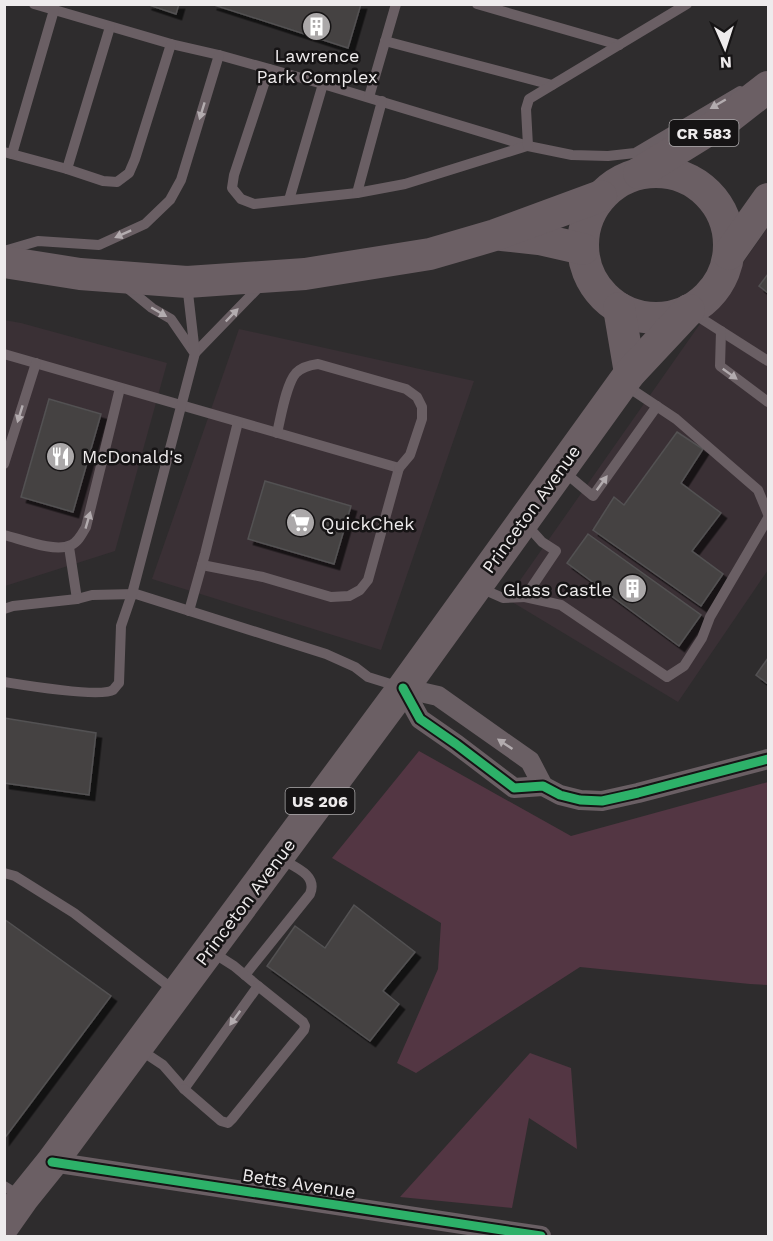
<svg xmlns="http://www.w3.org/2000/svg" width="773" height="1241" viewBox="0 0 773 1241" font-family="'Work Sans',sans-serif">
<style>
.built{fill:#3a3035}
.green{fill:#533643}
.building{fill:#444343;stroke:#535152;stroke-width:1.5;filter:url(#shadow)}
.lines{fill:none;stroke-linecap:round;stroke-linejoin:round}
.service{stroke:#6a5f64;stroke-width:10}
.minor{stroke:#6a5f64;stroke-width:20}
.primary{stroke:#6b5f64;stroke-width:32}
.cycleway-casing{stroke:#161415;stroke-width:13}
.cycleway{stroke:#2db169;stroke-width:9}
.oneway{fill:#b3acaf}
.labels{text-anchor:middle;dominant-baseline:central;stroke-width:5;stroke-linejoin:round;paint-order:stroke}
.shield{fill:#161415;stroke:#adaaac;stroke-width:1.5}
.shield-label{font-size:16px;font-weight:bold;fill:#eeebec}
.poi-label{font-size:18px;fill:#eeebec;stroke:#161415;text-anchor:start}
.street-label{font-size:18px;fill:#eeebec;stroke:#161415}
</style>
<defs>
<filter id="shadow"><feDropShadow dx="5.5" dy="5.5" stdDeviation="0" flood-color="#0009"/></filter>
</defs>
<rect width="100%" height="100%" fill="#2e2c2d"/>
<!-- built -->
<g class="built">
<polygon points="768,227 768,570 678,702 507,599"/>
<polygon points="4,320 21,323 167,363 115,551 5,586"/>
<polygon points="239,329 474,381 381,650 152,579"/>
</g>
<!-- green -->
<g class="green">
<polygon points="419,751 571,836 768,782 768,985 750,984 580,967 416,1073 397,1063 438,969 441,923 332,858"/>
<polygon points="530,1053 571,1068 577,1149 529,1118 512,1208 400,1197"/>
</g>
<!-- building -->
<g class="building">
<polygon points="146,4 179,4 176,14"/>
<polygon points="211,4 361,4 348,48"/>
<polygon points="768,274 768,293 759,286"/>
<polygon points="49,399 101,414 73,512 21,497"/>
<polygon points="677,432 703,449 681,483 721,513 692,551 723,574 701,606 593,530 614,497 624,505"/>
<polygon points="265,481 351,506 334,564 248,539"/>
<polygon points="588,534 701,615 679,646 567,563"/>
<polygon points="768,658 768,684 756,675"/>
<polygon points="4,718 96,733 89,795 4,783"/>
<polygon points="354,905 415,952 383,991 399,1004 370,1041 267,966 295,926 325,948"/>
<polygon points="4,919 111,996 4,1139"/>
</g>
<g class="lines">
<!-- service -->
<g class="service">
<polyline points="34,4 171,44 219,55 323,84 528,146 572,155 608,156 635,153 740,91"/>
<polyline points="477,4 619,45"/>
<polyline points="385,41 552,85"/>
<polyline points="269,69 234,175 232,188 241,199 254,204 357,193 405,184 527,146"/>
<polyline points="369,97 396,4"/>
<polyline points="528,146 526,109 529,99 687,4"/>
<polyline points="4,152 67,169 103,181 117,182 129,173 135,159 171,44"/>
<polyline points="12,154 54,10"/>
<polyline points="67,169 110,27"/>
<polyline points="357,193 382,101"/>
<polyline points="289,200 323,84"/>
<polyline points="4,251 38,241 99,245 145,224 170,200 181,180 219,55"/>
<polyline points="125,286 152,308 171,319 193,351"/>
<polyline points="691,312 768,361"/>
<polyline points="721,331 720,366 768,402"/>
<polyline points="195,353 261,285"/>
<polyline points="4,354 399,468 368,580 360,590 349,596 331,597 263,577 202,565"/>
<polyline points="625,385 676,419 758,490 768,514"/>
<path d="M 277,433 C 281,417 286,384 296,373 C 302,367 310,365 318,364 L 406,389 L 417,397 L 422,407 L 422,419 L 410,455 L 399,468"/>
<polyline points="4,464 36,363"/>
<polyline points="563,471 593,496 657,406"/>
<path d="M 4,535 C 21,539 55,553 71,545 C 78,542 82,534 86,527 L 120,388"/>
<polyline points="69,547 77,599"/>
<polyline points="478,587 503,598 525,597 556,551 542,542 525,523"/>
<polyline points="525,597 561,605 667,677 684,666 702,638 710,617 768,518"/>
<polyline points="4,609 13,606 77,599 92,595 136,594 326,654 355,667 368,677 400,687"/>
<polyline points="189,611 205,554 238,422"/>
<path d="M 4,682 C 23,685 100,698 113,690 C 114,689 117,685 119,683 L 121,626 L 132,594 L 195,353 L 187,284"/>
<polyline points="4,873 15,876 74,913 175,991"/>
<path d="M 245,975 L 310,894 C 318,875 295,867 281,859"/>
<polyline points="139,1049 163,1065 184,1089 258,986 234,966 212,952"/>
<polyline points="184,1089 221,1121 228,1123 232,1119 304,1030 305,1026 303,1022 258,986"/>
<polyline points="4,1186 20,1196"/>
</g>
<!-- minor -->
<g class="minor">
<polyline points="403,688 420,719 456,744 514,788 543,786 560,795 580,800 602,801 638,793 768,759"/>
<polyline points="403,688 438,696 530,761 543,786"/>
<polyline points="52,1162 541,1236"/>
</g>
<!-- primary -->
<g class="primary">
<circle cx="656" cy="245" r="73"/>
<polyline points="639,173 728,118 768,87"/>
<polyline points="502,235 539,239 583,249"/>
<polyline points="729,254 768,199"/>
<polyline points="4,262 80,274 187,282 305,274 430,254 495,235 601,196"/>
<polyline points="619,308 630,373"/>
<polyline points="4,1225 23,1198 52,1162 403,688 630,373 689,310"/>
</g>
<defs>
<g id="cycleway">
<polyline points="403,688 420,719 456,744 514,788 543,786 560,795 580,800 602,801 638,793 768,759"/>
<polyline points="52,1162 541,1236"/>
</g>
</defs>
<!-- cycleway casing -->
<use href="#cycleway" class="cycleway-casing"/>
<!-- cycleway -->
<use href="#cycleway" class="cycleway"/>
</g>
<!-- one-way arrows -->
<defs><path id="oneway-solid" d="M-6-.8H1V-3.2L6.5 0L1 3.2V.8H-6Z" transform="scale(1.5)"/></defs>
<g class="oneway">
<use href="#oneway-solid" transform="translate(718 104) rotate(150)"/>
<use href="#oneway-solid" transform="translate(202 111) rotate(107)"/>
<use href="#oneway-solid" transform="translate(123 234) rotate(156)"/>
<use href="#oneway-solid" transform="translate(159 312) rotate(30)"/>
<use href="#oneway-solid" transform="translate(232 315) rotate(-46)"/>
<use href="#oneway-solid" transform="translate(730 374) rotate(36)"/>
<use href="#oneway-solid" transform="translate(20 414) rotate(107)"/>
<use href="#oneway-solid" transform="translate(602 483) rotate(-54)"/>
<use href="#oneway-solid" transform="translate(88 520) rotate(-74)"/>
<use href="#oneway-solid" transform="translate(505 744) rotate(-146)"/>
<use href="#oneway-solid" transform="translate(235 1018) rotate(126)"/>
</g>
<!-- icons -->
<defs>
<symbol id="building-disc" viewBox="-11 -11 22 22"><circle r="9.5" fill="#aba8a9" stroke="#161415"/><path d="M-4-6H4V6H1V3H-1V6H-4ZM-2.5-4.3h1.7v1.8h-1.7ZM.8-4.3h1.7v1.8H.8ZM-2.5-1h1.7V.8h-1.7ZM.8-1h1.7V.8H.8Z" fill="#fff"/></symbol>
<symbol id="restaurant-disc" viewBox="-11 -11 22 22"><circle r="9.5" fill="#aba8a9" stroke="#161415"/><path d="M-5-6h1v4h1v-4h1v4h1v-4h1v5L-1.5 .5V6h-2V.5L-5-1ZM5-6V6H3V1.5H1.5Q1.5-4 5-6Z" fill="#fff"/></symbol>
<symbol id="supermarket-disc" viewBox="-11 -11 22 22"><circle r="9.5" fill="#aba8a9" stroke="#161415"/><path d="M-6-5.5h2.5l.6 2H6L4.5 2H-2.5L-4.4-4H-6ZM-1.5 3.2a1.3 1.3 0 1 0 .1 0ZM3 3.2a1.3 1.3 0 1 0 .1 0Z" fill="#fff"/></symbol>
</defs>
<g fill-rule="evenodd">
<use href="#building-disc" x="300" y="10" width="33" height="33"/>
<use href="#restaurant-disc" x="44" y="440" width="33" height="33"/>
<use href="#supermarket-disc" x="284" y="506" width="33" height="33"/>
<use href="#building-disc" x="616" y="572" width="33" height="33"/>
</g>
<g class="labels">
<!-- shield labels -->
<g class="shield">
<rect x="669.5" y="120" width="69" height="26" rx="4.5"/>
<rect x="285.5" y="788" width="69" height="26" rx="4.5"/>
</g>
<g class="shield-label">
<text x="704" y="133">CR 583</text>
<text x="320" y="801">US 206</text>
</g>
<!-- poi labels -->
<g class="poi-label">
<text x="317" y="55" text-anchor="middle">Lawrence<tspan x="317" dy="21">Park Complex</tspan></text>
<text x="82" y="456">McDonald's</text>
<text x="321" y="523">QuickChek</text>
<text x="612" y="589" text-anchor="end">Glass Castle</text>
</g>
<!-- street labels -->
<g class="street-label">
<text transform="translate(531 509) rotate(-54)">Princeton Avenue</text>
<text transform="translate(245 902) rotate(-53)">Princeton Avenue</text>
<text transform="translate(299 1183) rotate(9)">Betts Avenue</text>
</g>
</g>
<!-- border -->
<rect width="773" height="1241" fill="none" stroke="#eeebec" stroke-width="12"/>
<!-- north arrow -->
<g transform="translate(725 48) rotate(177)" stroke="#161415" stroke-width="4.5" paint-order="stroke">
<path d="M0-4.5L10 22L0 15L-10 22Z" fill="#eeebec"/>
<text y="-9" font-size="16" font-weight="bold" text-anchor="middle" fill="#eeebec">N</text>
</g>
</svg>
